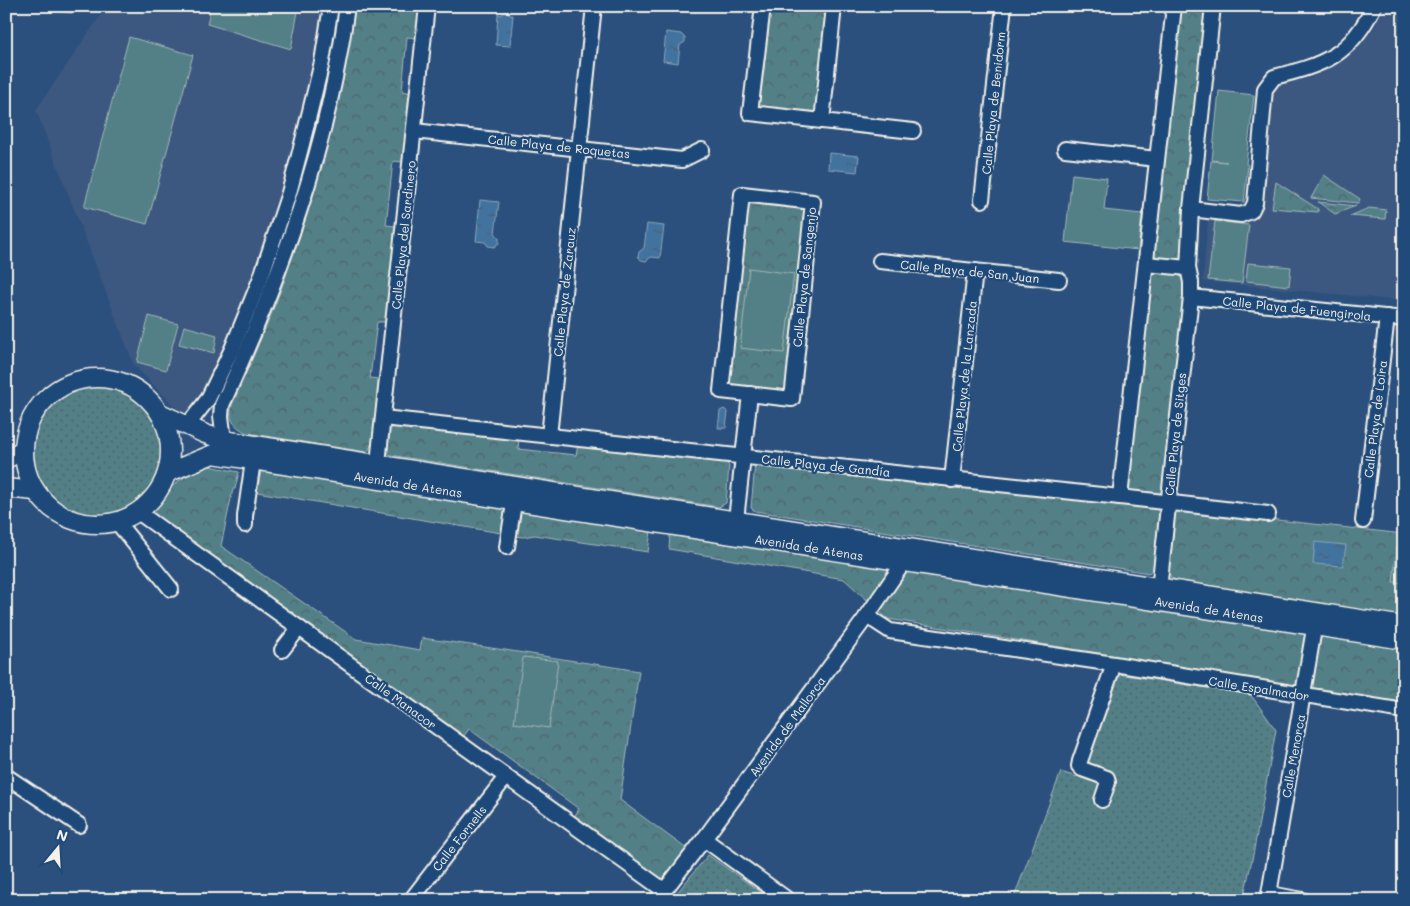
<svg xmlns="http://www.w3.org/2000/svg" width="1410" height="906" viewBox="0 0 1410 906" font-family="Mali,sans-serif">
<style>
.built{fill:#3c5880}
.grass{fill:url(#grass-dots);stroke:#a4b8b8}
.forest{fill:url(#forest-crowns);stroke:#a4b8b8}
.pitch{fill:#537f87;stroke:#a4b8b8}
.water{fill:url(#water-ripples);stroke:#8aa5bc}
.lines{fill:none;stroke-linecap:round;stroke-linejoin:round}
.minor-casing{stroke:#f4f1e8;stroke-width:18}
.major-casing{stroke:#f4f1e8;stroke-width:21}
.minor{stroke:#1f4a7a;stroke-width:14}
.major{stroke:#1f4a7a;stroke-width:18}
.labels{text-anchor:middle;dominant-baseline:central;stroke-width:4.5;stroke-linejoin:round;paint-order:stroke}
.street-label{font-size:12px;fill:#f4f1e8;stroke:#1f4a7a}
</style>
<defs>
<pattern id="grass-dots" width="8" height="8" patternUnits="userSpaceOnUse" patternTransform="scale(1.25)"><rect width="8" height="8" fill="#537f87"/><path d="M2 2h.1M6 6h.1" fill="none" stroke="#4e666a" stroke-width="1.8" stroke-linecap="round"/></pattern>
<pattern id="forest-crowns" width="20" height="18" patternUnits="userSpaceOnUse" patternTransform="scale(1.25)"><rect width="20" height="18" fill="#537f87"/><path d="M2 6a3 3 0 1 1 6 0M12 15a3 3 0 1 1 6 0" fill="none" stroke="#4e666a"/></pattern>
<pattern id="water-ripples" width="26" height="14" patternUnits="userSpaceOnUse" patternTransform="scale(1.25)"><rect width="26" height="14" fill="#43739f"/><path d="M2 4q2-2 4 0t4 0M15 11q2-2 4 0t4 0" fill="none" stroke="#465e72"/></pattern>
</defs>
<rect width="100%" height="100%" fill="#2c507d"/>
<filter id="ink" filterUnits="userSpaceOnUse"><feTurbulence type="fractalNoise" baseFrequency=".02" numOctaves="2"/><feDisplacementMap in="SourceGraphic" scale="10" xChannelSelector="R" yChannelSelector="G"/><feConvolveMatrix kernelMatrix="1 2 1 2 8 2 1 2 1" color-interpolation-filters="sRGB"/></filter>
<g filter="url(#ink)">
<!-- built -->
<g class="built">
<polygon points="107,6 323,6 310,79 295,142 282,191 266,240 228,339 203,394 186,414 183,415 134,365 36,110"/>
<polygon points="1383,6 1404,6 1404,301 1203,281 1208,220 1242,223 1252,219 1256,214 1260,205 1273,89 1277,85 1311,78 1351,54 1375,27"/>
</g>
<!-- grass -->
<g class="grass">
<circle cx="97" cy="450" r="67"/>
<polygon points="1119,674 1251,695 1276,730 1253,855 1243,900 1013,900 1061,772 1077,777 1078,773 1082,772"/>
<polygon points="708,855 772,900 671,900"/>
</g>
<!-- forest -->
<g class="forest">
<path d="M 354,6 L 420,6 L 417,38 L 407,37 L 402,91 L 411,93 L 402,162 L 393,161 L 386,225 L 395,226 L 386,322 L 377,322 L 370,378 L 379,379 C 378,395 377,442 367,452 L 247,433 C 234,426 228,420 232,405 C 247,370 263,336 277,300 C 313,205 338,107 354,6 Z"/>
<polygon points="771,6 828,6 815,113 759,109"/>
<polygon points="1179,6 1207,6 1181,257 1177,262 1156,259 1152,253"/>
<polygon points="1324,175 1360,199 1358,203 1311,198"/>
<polygon points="1276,182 1318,209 1318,212 1272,208"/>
<polygon points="748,200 806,207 786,392 728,386"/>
<polygon points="1318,202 1356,206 1335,214"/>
<polygon points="1369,208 1386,210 1385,219 1350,216"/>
<polygon points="1154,271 1182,274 1188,282 1163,490 1158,496 1144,493 1130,492 1126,486 1150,276"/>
<polygon points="395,426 519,438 518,449 576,455 578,445 725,461 729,466 726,503 719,507 390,455 387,451 389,430"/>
<polygon points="755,464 1156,508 1160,513 1154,568 1149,573 755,511 751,508"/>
<path d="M 209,466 L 239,472 L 235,489 L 233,489 L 221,546 L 356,639 L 420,650 L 422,638 L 505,650 L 639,671 L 620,800 L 688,850 L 664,880 L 661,880 L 574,817 L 579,809 L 469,729 L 463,737 L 458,734 L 151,514 C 158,508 162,499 168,491 C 179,478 194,471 209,466 Z"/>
<polygon points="261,471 502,508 506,512 501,533 257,492"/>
<polygon points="1177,509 1404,534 1404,617 1181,582 1171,578 1168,571 1173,513"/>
<polygon points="522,511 651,531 648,552 535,535 523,537 514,536 519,514"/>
<polygon points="670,535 1404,649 1404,703 888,619 844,579 669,549"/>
</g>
<!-- pitch -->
<g class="pitch">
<polygon points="54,6 73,6 72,13 53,11"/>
<polygon points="211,6 299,6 291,49 207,24"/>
<polygon points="129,37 193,55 147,224 84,207"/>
<polygon points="1219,91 1254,95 1246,164 1248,165 1244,202 1207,199 1211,161 1227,162 1212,160"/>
<polygon points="1072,174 1107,178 1104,210 1142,214 1138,250 1065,242"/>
<polygon points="1215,221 1249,225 1242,283 1208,280"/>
<polygon points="1248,263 1291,267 1289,286 1246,281"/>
<polygon points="749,268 794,274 784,353 740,348"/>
<polygon points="149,316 178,324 166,370 137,362"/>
<polygon points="184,326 217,335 214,353 179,344"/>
<polygon points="1397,547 1404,548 1404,583 1393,582"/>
<polygon points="523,657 558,661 549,728 514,723"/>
<polygon points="728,889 743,900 720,900"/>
</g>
<!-- water -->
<g class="water">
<polygon points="504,12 508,12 510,15 513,15 510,46 496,45 498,14 502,15"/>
<polygon points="666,32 681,34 685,38 685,42 680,45 678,63 663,61"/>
<polygon points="829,153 859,156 857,172 828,169"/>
<polygon points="480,200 499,202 495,233 499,238 499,243 494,247 488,246 485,242 476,241"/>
<polygon points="647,224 664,226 660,258 651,257 646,261 641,260 638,256 639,252 644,248"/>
<polygon points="724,409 728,412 726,428 718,428 720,411"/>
<polygon points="1315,542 1346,545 1343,566 1313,564"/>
</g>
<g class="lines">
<defs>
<g id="minor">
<polyline points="763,6 750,113 822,121 834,6"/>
<polyline points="822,121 913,131"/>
<polyline points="414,131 682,160 702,150"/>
<polyline points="1065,149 1157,159"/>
<polygon points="742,194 813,202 792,399 721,391"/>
<polyline points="982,200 1004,6"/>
<path d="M 1191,209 L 1241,215 L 1251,211 L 1255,203 L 1265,89 L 1274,77 C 1324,65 1351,55 1374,6"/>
<polyline points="880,261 1059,280"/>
<polyline points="1146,264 1188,268"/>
<polyline points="1191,297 1404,319"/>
<polyline points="383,418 1120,497 1268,514"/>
<polyline points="187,426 208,399 232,349 260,280 289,193 302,144 322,62 331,6"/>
<polyline points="549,436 594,6"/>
<path d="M 219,447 L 224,440 L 221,416 L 222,405 C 280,278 329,146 347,6"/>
<polyline points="378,463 427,6"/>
<polyline points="952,480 975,271"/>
<polyline points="1120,497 1174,6"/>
<polyline points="138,512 665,891"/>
<polyline points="1363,521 1387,317"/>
<polyline points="117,522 171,589"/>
<polyline points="245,525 245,516 253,461"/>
<polyline points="735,529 750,394"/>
<polyline points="507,547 516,491"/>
<polyline points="1158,598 1191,297 1191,282 1188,268 1191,209 1213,6"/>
<polyline points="867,616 890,631 1114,664 1404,711"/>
<polyline points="282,650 299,628"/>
<polyline points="6,776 79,825"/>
<polyline points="1102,800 1108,782 1107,778 1082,769 1079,766 1080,761 1114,664"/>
<polyline points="704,839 788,900"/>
<polyline points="1270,894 1303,900"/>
<polyline points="411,900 506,777"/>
<polyline points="657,900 704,839 867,616 904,562 906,554"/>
<polyline points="1268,900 1316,617"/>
</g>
<g id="major">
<circle cx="97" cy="451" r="73"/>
<polyline points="160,413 205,434 224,440 1404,626"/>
<polyline points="6,459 23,450"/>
<polyline points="167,473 213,454 1404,640"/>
<polyline points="6,488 35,491"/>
</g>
</defs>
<!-- minor casing -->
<use href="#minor" class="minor-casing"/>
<!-- major casing -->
<use href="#major" class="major-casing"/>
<!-- minor -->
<use href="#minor" class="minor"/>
<!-- major -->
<use href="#major" class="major"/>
</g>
</g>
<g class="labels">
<!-- street labels -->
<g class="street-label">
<text transform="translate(993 103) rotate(-84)">Calle Playa de Benidorm</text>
<text transform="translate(559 146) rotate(6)">Calle Playa de Roquetas</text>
<text transform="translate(403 235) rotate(-84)">Calle Playa del Sardinero</text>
<text transform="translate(970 271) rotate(6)">Calle Playa de San Juan</text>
<text transform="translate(804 277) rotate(-84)">Calle Playa de Sangenjo</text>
<text transform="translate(564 292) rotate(-84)">Calle Playa de Zarauz</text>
<text transform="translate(1297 308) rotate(6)">Calle Playa de Fuengirola</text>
<text transform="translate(964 376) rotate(-84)">Calle Playa de la Lanzada</text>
<text transform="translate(1375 419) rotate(-83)">Calle Playa de Loira</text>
<text transform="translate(1175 434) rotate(-84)">Calle Playa de Sitges</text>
<text transform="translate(826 465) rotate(6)">Calle Playa de Gandía</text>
<text transform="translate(408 484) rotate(9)">Avenida de Atenas</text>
<text transform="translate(809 547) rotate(9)">Avenida de Atenas</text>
<text transform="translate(1209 609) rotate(9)">Avenida de Atenas</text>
<text transform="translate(1259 688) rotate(9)">Calle Espalmador</text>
<text transform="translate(401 701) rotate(36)">Calle Manacor</text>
<text transform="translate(787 726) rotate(-54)">Avenida de Mallorca</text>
<text transform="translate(1293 756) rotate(-80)">Calle Menorca</text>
<text transform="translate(459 838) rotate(-52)">Calle Fornells</text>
</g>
</g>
<!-- margin -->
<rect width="1410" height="906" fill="none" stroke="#1f4a7a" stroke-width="25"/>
<rect x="12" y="12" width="1385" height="881" fill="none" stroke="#f4f1e8" stroke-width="2" filter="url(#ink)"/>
<!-- north arrow -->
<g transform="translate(58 848) rotate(18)" stroke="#1f4a7a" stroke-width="4" paint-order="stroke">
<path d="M0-4L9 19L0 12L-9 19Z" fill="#f4f1e8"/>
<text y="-8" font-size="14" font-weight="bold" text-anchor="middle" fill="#f4f1e8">N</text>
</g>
</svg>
